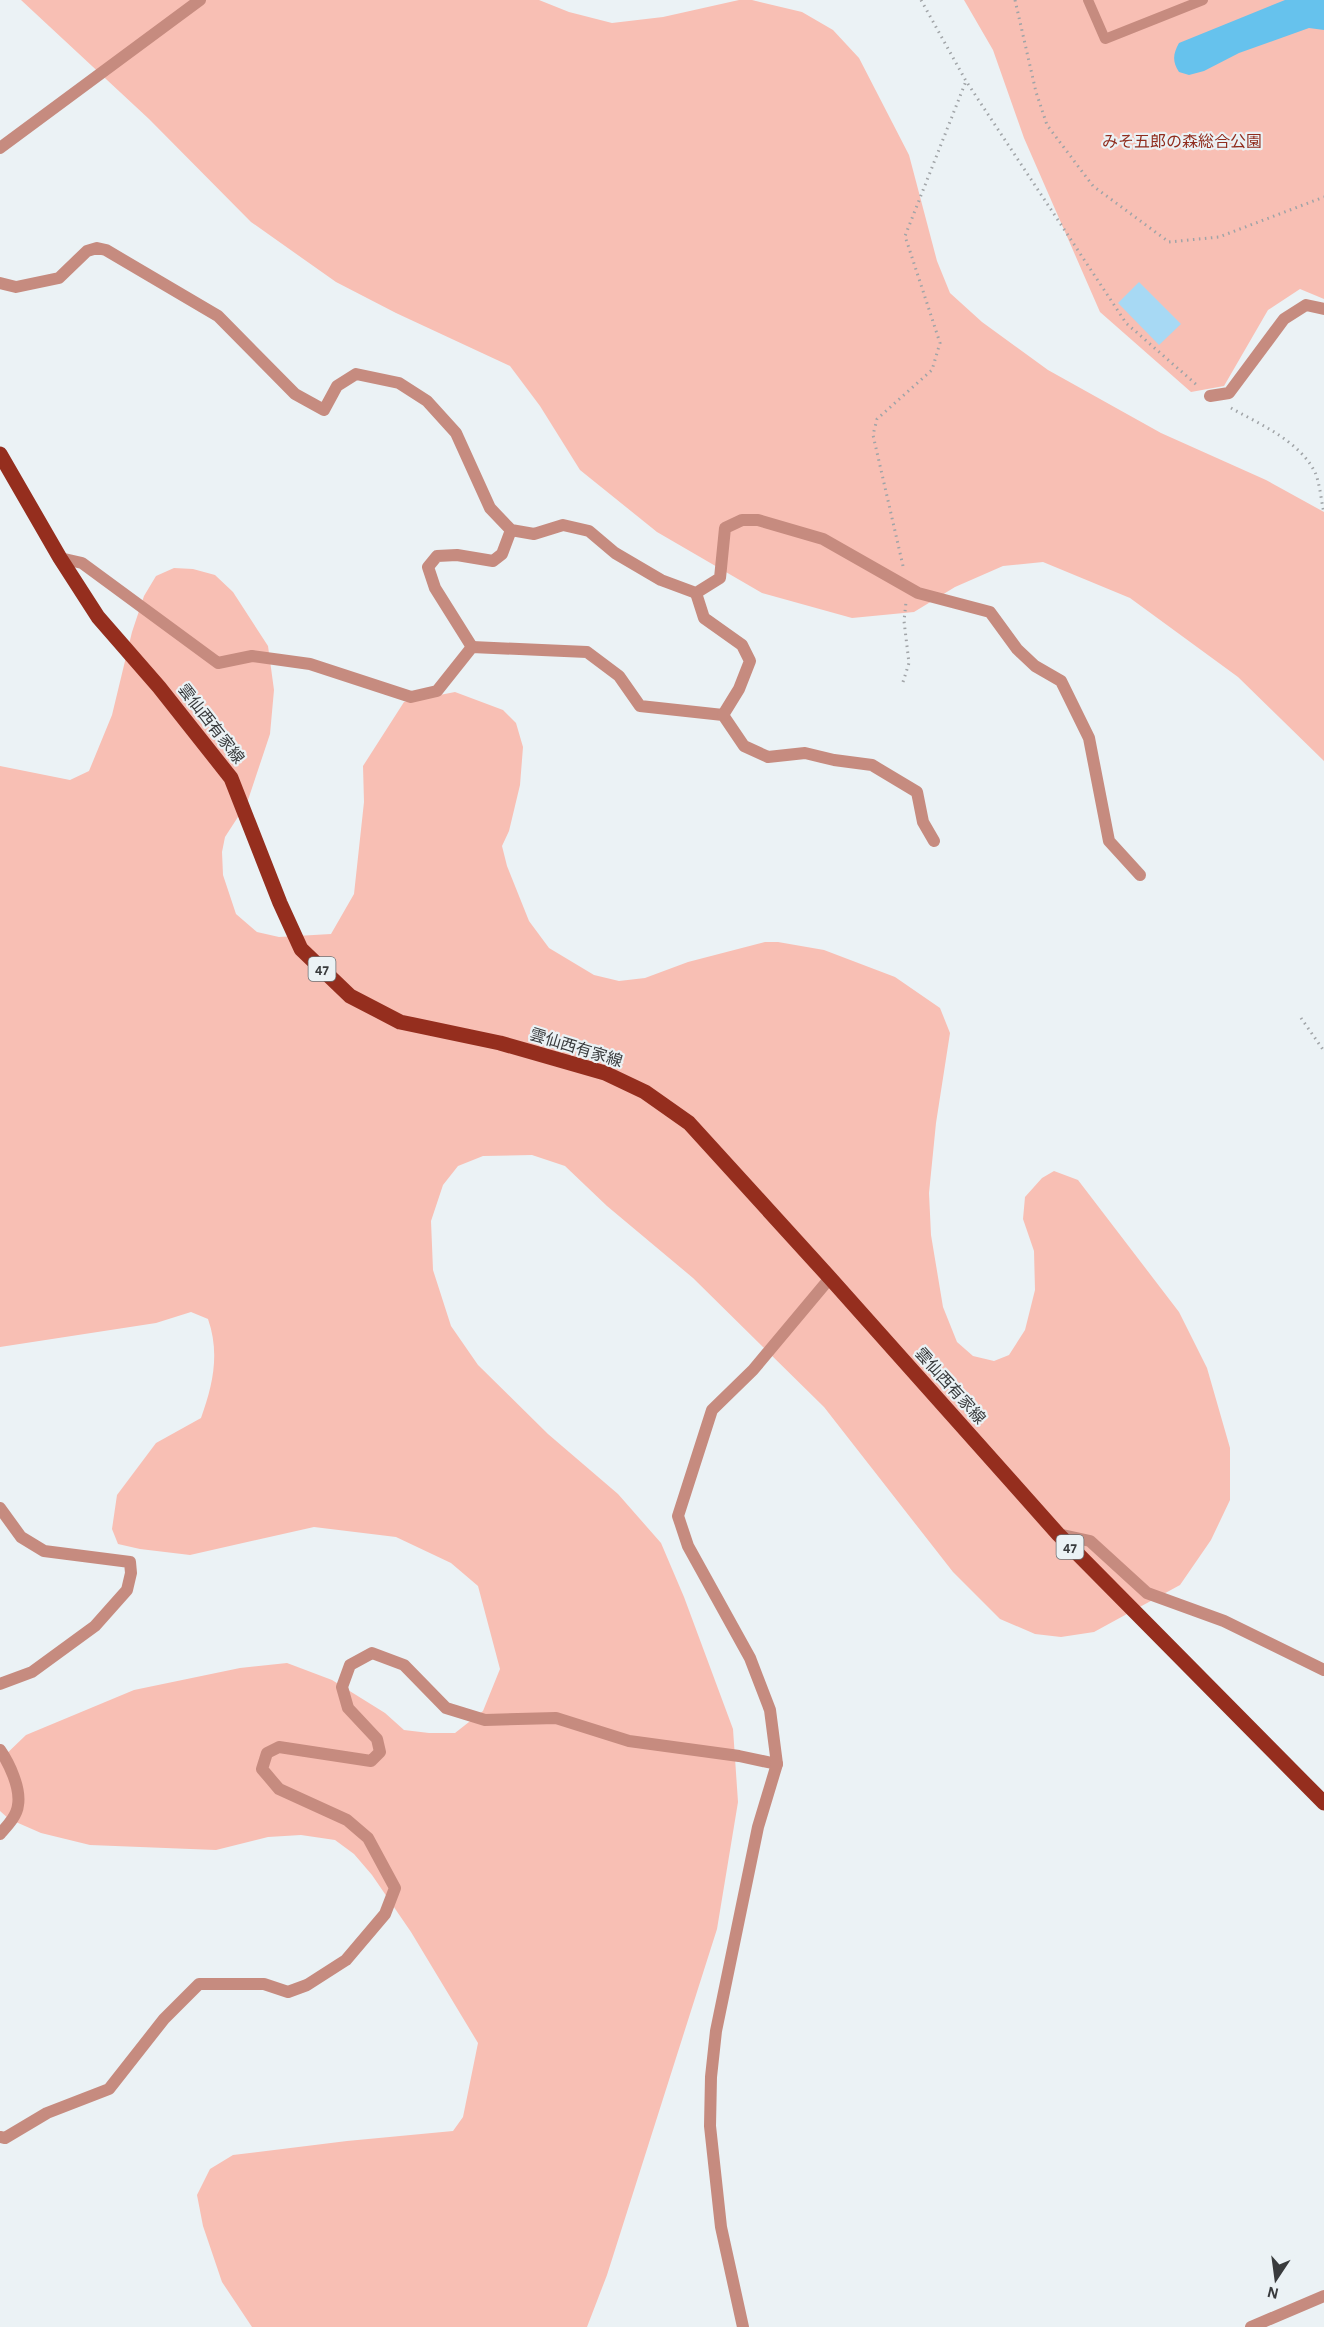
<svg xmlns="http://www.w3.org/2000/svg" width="1324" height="2327" viewBox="0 0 1324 2327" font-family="'Alegreya Sans','Noto Sans JP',sans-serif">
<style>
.green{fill:#f8bfb4}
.water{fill:#66c2ed}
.building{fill:#a7d9f4}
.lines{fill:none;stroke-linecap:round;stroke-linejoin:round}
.path{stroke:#a0a4a7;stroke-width:3;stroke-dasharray:1.5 4.5;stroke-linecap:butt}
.service{stroke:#c68b7f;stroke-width:10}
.minor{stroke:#c68b7f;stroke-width:12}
.tertiary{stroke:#c68b7f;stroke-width:12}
.primary{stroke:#952e1e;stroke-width:15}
.labels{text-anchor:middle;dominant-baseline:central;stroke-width:4.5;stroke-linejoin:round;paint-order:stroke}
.shield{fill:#ebf2f5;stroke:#6e7274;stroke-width:1.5}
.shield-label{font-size:15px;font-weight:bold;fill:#393b3d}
.park-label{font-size:16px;fill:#902d1e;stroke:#ebf2f5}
.street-label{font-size:16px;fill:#393b3d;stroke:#ebf2f5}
</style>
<rect width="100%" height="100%" fill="#ebf2f5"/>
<!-- green -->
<g class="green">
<polygon points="21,0 539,0 569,12 612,23 663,17 739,0 752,0 802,12 833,30 859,58 909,155 937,261 950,293 982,322 1048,370 1161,433 1266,480 1324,512 1324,761 1238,677 1130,598 1043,562 1003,566 955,587 914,612 852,618 762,593 657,532 580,470 540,406 510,366 396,313 336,282 251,222 149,119"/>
<polygon points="964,0 1324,0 1324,299 1300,289 1268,310 1224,386 1191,392 1100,312 1024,138 993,50"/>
<path d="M 174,568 L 193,569 L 215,575 L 233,592 L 268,646 L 274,690 L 270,734 L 247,803 L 225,837 L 222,852 L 223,875 L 236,914 L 257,932 L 279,937 L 331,934 L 354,894 L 364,802 L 363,766 L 404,702 L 455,692 L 503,710 L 516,723 L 523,747 L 520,785 L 509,831 L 502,846 L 507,866 L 529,921 L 549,948 L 594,975 L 619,981 L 645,978 L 688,962 L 765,942 L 778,942 L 824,950 L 895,977 L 940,1008 L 950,1033 L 936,1123 L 929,1193 L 931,1235 L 943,1307 L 957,1342 L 973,1356 L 994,1361 L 1009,1355 L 1025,1330 L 1035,1290 L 1034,1251 L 1023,1219 L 1025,1197 L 1042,1178 L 1054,1171 L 1078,1180 L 1179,1312 L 1207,1368 L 1230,1448 L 1230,1500 L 1211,1540 L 1180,1585 L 1094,1632 L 1061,1637 L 1035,1634 L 1000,1619 L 953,1572 L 824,1407 L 693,1278 L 607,1206 L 565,1166 L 532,1155 L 483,1156 L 458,1166 L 443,1185 L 431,1221 L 433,1270 L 451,1326 L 478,1365 L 548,1434 L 618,1494 L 661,1543 L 684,1597 L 733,1729 L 738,1802 L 717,1929 L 607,2275 L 587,2327 L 252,2327 L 222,2282 L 203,2226 L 197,2195 L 210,2169 L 233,2155 L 347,2141 L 453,2131 L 463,2117 L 478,2043 L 411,1932 L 372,1875 L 354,1854 L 335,1840 L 301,1835 L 268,1837 L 216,1850 L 90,1845 L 41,1833 L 9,1819 L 0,1811 L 0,1760 L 26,1735 L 134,1690 L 240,1668 L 287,1663 L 332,1680 L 385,1713 L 404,1730 L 429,1733 L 455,1733 L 483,1711 L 500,1669 L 478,1586 L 451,1563 L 396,1537 L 314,1527 L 190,1555 L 140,1549 L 118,1544 L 112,1529 L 117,1495 L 156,1443 L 201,1418 C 213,1385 220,1353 208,1319 L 191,1312 L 156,1323 L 0,1347 L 0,766 L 70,780 L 89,771 L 112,715 L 132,632 L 144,596 L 156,576 Z"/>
</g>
<!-- water -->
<path class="water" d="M 1285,0 L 1324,0 L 1324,30 L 1309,28 L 1239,53 L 1204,71 L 1189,75 L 1179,72 C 1172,61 1173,54 1179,43 Z"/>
<!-- building -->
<polygon class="building" points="1139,282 1181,324 1159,345 1118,303"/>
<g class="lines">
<!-- path -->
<g class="path">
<polyline points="921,0 966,81 1126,323 1198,386"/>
<polyline points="1015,0 1036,92 1047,125 1093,186 1169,242 1219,237 1324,197"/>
<path d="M 1231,408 C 1261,425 1298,440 1315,472 C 1320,484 1321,500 1324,513"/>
<polyline points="903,566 873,435 877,419 932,370 940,343 905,236 966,81"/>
<polyline points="903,682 909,663 904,621 906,602"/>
<polyline points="1301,1018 1324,1051"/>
</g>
<!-- service -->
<polyline class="service" points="1088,0 1105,39 1203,0"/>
<!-- minor -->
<g class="minor">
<polyline points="0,283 16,287 59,278 87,251 97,248 106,250 218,316 295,394 324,410 337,386 356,374 399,383 427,401 456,433 490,508 511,530 534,534 563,525 589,531 615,553 661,580 696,593 720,578 725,528 742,520 758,520 823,539 918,593 990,612 1017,649 1035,666 1061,681 1089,738 1109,841 1140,875"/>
<polyline points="1210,396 1229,393 1284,319 1306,305 1324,309"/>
<polyline points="60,558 82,563 218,663 252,656 310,664 411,697 437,691 472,647 587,652 619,676 640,706 723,715 744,746 768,757 805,753 834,760 872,765 917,792 923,822 934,841"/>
<polyline points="696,593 704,618 742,645 750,661 739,689 723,715"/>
<polyline points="472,647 435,588 428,567 437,556 457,555 493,561 502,554 511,530"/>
<polyline points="0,1508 21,1537 44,1551 130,1562 131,1573 127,1590 95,1626 32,1672 0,1684"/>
<polyline points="1058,1534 1090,1541 1147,1593 1224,1621 1324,1670"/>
<path d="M 0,1750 C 9,1763 21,1788 18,1805 C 17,1816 7,1826 0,1834"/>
<polyline points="0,2137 5,2138 47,2113 109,2089 164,2019 199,1984 264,1984 288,1992 307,1985 346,1960 385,1914 395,1888 368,1838 347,1820 279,1789 262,1769 267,1753 279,1747 371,1761 380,1752 377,1739 348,1708 342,1687 350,1665 372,1653 404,1665 446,1708 485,1720 556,1718 629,1741 739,1756 777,1764"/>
<polyline points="743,2327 721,2227 710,2126 711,2077 716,2031 758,1827 777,1764 770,1710 750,1658 688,1546 678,1516 712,1410 753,1370 830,1278"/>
<polyline points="1251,2327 1324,2296"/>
</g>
<!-- tertiary -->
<polyline class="tertiary" points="0,148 200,0"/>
<!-- primary -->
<polyline class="primary" points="0,454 60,558 98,617 159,687 231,778 280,903 301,949 350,996 400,1022 500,1043 605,1073 645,1092 689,1123 830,1278 1058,1534 1324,1803"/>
</g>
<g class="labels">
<!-- shield labels -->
<g class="shield">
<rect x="308.5" y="957" width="27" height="24" rx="4.5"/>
<rect x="1056.5" y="1535" width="27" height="24" rx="4.5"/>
</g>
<g class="shield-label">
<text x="322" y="969">47</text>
<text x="1070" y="1547">47</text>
</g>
<!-- park labels -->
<g class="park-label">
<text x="1182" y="142">みそ五郎の森総合公園</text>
</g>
<!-- street labels -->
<g class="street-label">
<text transform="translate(211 724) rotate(52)">雲仙西有家線</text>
<text transform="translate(576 1048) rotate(17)">雲仙西有家線</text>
<text transform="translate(950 1386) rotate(48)">雲仙西有家線</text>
</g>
</g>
<!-- north arrow -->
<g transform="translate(1276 2279) rotate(193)" stroke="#ebf2f5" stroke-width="4.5" paint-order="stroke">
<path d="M0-4.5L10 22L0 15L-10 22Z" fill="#393b3d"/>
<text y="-9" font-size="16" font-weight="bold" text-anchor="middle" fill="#393b3d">N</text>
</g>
</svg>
